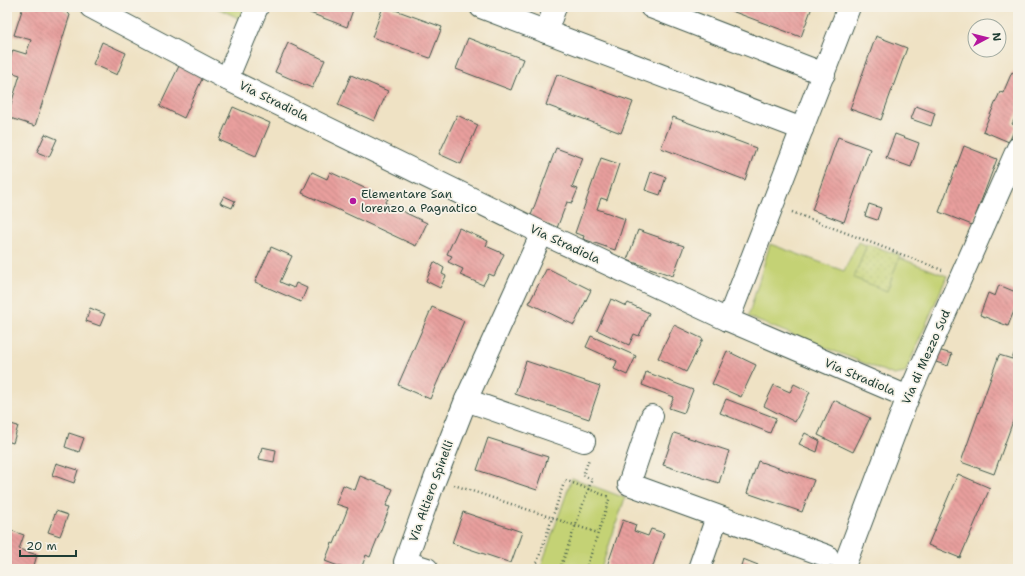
<svg xmlns="http://www.w3.org/2000/svg" width="1025" height="576" viewBox="0 0 1025 576" font-family="'Shantell Sans',sans-serif">
<style>
.grass{fill:#c4d275;stroke:#728854}
.park{fill:url(#park-dots);stroke:#728854}
.building{fill:url(#building-back-hatch)}
.lines{fill:none;stroke-linecap:round;stroke-linejoin:round}
.street-casing{stroke:#3e564a;stroke-width:24}
.path{stroke:#3e564a;stroke-width:2.5;stroke-dasharray:1 3;stroke-linecap:butt}
.street{stroke:#fff;stroke-width:22}
.poi-dot{fill:#b5179e;stroke:#f7f3e8;stroke-width:1.5}
.labels{text-anchor:middle;dominant-baseline:central;stroke-width:3.5;stroke-linejoin:round;paint-order:stroke}
.street-label{font-size:12px;fill:#1f3d34;stroke:#f7f3e8}
.poi-label{font-size:12px;fill:#1f3d34;stroke:#f7f3e8;text-anchor:start}
</style>
<defs>
<pattern id="park-dots" width="8" height="8" patternUnits="userSpaceOnUse"><rect width="8" height="8" fill="#c4d275"/><path d="M2 2h.1M6 6h.1" fill="none" stroke="#a8b566" stroke-width="1.8" stroke-linecap="round"/></pattern>
<pattern id="building-back-hatch" width="6" height="6" patternUnits="userSpaceOnUse"><rect width="6" height="6" fill="#e89f9d"/><path d="M-1 5l2 2M0 0l6 6M5-1l2 2" fill="none" stroke="#bb8381"/></pattern>
</defs>
<rect width="100%" height="100%" fill="#f7f3e8"/>
<filter id="ink" filterUnits="userSpaceOnUse"><feTurbulence type="fractalNoise" baseFrequency=".025" numOctaves="2"/><feDisplacementMap in="SourceGraphic" scale="8" xChannelSelector="R" yChannelSelector="G"/><feConvolveMatrix kernelMatrix="1 2 1 2 8 2 1 2 1" color-interpolation-filters="sRGB"/></filter>
<filter id="wash" filterUnits="userSpaceOnUse"><feTurbulence type="fractalNoise" baseFrequency=".012" numOctaves="4" result="noise"/><feDisplacementMap in="SourceGraphic" scale="16" xChannelSelector="R" yChannelSelector="G"/><feGaussianBlur stdDeviation="0.9" result="paint"/><feColorMatrix in="noise" values="0 0 0 0 0 0 0 0 0 0 0 0 0 0 0 0 0 1.4 0 .05"/><feComposite in="paint" operator="in"/></filter>
<g filter="url(#wash)">
<rect width="100%" height="100%" fill="#efe2c4"/>
<!-- grass -->
<g class="grass">
<polygon points="215,7 255,7 249,23"/>
<polygon points="858,242 947,276 905,373 894,375 748,317 770,244 844,271"/>
<polygon points="572,478 625,498 601,569 540,569"/>
</g>
<!-- park -->
<polygon class="park" points="867,244 900,255 887,291 854,278"/>
<g id="blocks">
<!-- building -->
<g class="building">
<polygon points="23,7 61,7 70,15 35,126 7,117 20,75 7,71 7,69 13,50 26,54 31,40 14,35"/>
<polygon points="294,7 354,7 347,27"/>
<polygon points="383,7 387,7 442,27 430,58 372,37"/>
<polygon points="721,7 812,7 801,37"/>
<polygon points="876,36 907,48 881,120 850,109"/>
<polygon points="468,38 523,59 511,90 456,69"/>
<polygon points="102,42 126,53 117,75 93,64"/>
<polygon points="288,43 325,60 312,88 275,72"/>
<polygon points="179,66 203,77 184,118 160,106"/>
<polygon points="1012,72 1018,75 1018,112 1012,124 1016,126 1009,142 983,131 1000,92 1003,93"/>
<polygon points="557,74 633,102 621,133 546,105"/>
<polygon points="351,75 388,91 374,121 338,105"/>
<polygon points="916,106 935,113 931,126 911,119"/>
<polygon points="233,107 270,123 256,156 219,140"/>
<polygon points="457,115 478,125 461,164 439,154"/>
<polygon points="673,117 756,148 745,180 661,148"/>
<polygon points="45,134 57,139 49,157 37,152"/>
<polygon points="895,134 919,143 911,167 886,158"/>
<polygon points="838,137 870,149 844,222 812,210"/>
<polygon points="964,146 997,159 972,225 939,212"/>
<polygon points="556,148 583,158 572,187 578,189 572,203 567,202 557,228 530,218"/>
<polygon points="601,158 619,164 607,200 601,198 597,209 625,219 615,250 583,239 584,236 575,233"/>
<polygon points="312,172 327,179 330,172 388,199 385,203 427,223 416,246 302,193"/>
<polygon points="651,172 666,177 660,195 645,190"/>
<polygon points="224,196 235,201 232,208 220,203"/>
<polygon points="869,204 881,208 877,220 865,216"/>
<polygon points="459,228 488,241 486,246 504,254 494,276 489,274 483,285 460,275 463,269 448,262 452,256 447,254"/>
<polygon points="638,230 684,246 673,276 627,260"/>
<polygon points="271,247 292,256 280,282 294,288 296,283 307,288 301,302 255,282"/>
<polygon points="434,262 444,268 442,274 446,276 440,288 426,281"/>
<polygon points="547,268 591,290 574,325 529,303"/>
<polygon points="999,285 1018,293 1018,301 1008,326 980,315 988,293 995,296"/>
<polygon points="611,299 626,306 628,303 649,313 639,336 634,334 629,345 597,330"/>
<polygon points="432,307 464,321 430,399 398,385"/>
<polygon points="90,308 105,314 100,326 86,321"/>
<polygon points="674,325 703,339 686,372 658,358"/>
<polygon points="591,336 636,356 627,375 614,369 617,361 586,347"/>
<polygon points="1016,349 1018,349 1018,407 994,474 961,462 999,355 1012,359"/>
<polygon points="938,350 952,354 948,366 933,361"/>
<polygon points="727,351 756,365 741,397 712,384"/>
<polygon points="526,361 600,386 589,419 515,394"/>
<polygon points="646,372 693,390 684,413 669,408 674,397 642,385"/>
<polygon points="794,384 810,392 795,422 764,406 774,385 790,392"/>
<polygon points="726,399 776,418 770,433 720,413"/>
<polygon points="834,400 870,418 853,452 818,435"/>
<polygon points="7,423 18,426 13,443 7,441"/>
<polygon points="69,433 84,438 79,452 65,447"/>
<polygon points="674,433 729,451 719,483 663,465"/>
<polygon points="805,433 820,441 817,452 799,444"/>
<polygon points="488,438 548,457 537,490 477,470"/>
<polygon points="262,447 276,450 274,462 259,459"/>
<polygon points="758,461 814,480 802,512 747,493"/>
<polygon points="56,463 78,470 74,483 52,475"/>
<polygon points="958,474 990,488 960,558 928,545"/>
<polygon points="360,476 393,489 386,506 390,507 370,557 366,555 361,569 346,569 325,561 332,543 334,544 348,508 336,504 343,485 355,490"/>
<polygon points="56,511 68,515 60,536 48,532"/>
<polygon points="463,512 522,532 511,563 452,543"/>
<polygon points="623,520 636,525 634,531 648,536 651,529 664,533 652,569 606,569"/>
<polygon points="7,529 24,535 19,549 37,555 33,569 7,569"/>
<polygon points="743,559 758,565 756,569 740,569"/>
</g>
</g>
</g>
<g filter="url(#ink)">
<use href="#blocks" fill-opacity="0" stroke="#3e564a" stroke-width="1"/>
<g class="lines">
<defs>
<g id="street">
<polyline points="91,7 227,79 542,233 728,320 908,397"/>
<polyline points="481,7 802,129"/>
<polyline points="651,7 824,74"/>
<polyline points="546,32 555,7"/>
<polyline points="227,79 257,7"/>
<polyline points="728,320 849,7"/>
<polyline points="466,400 584,441"/>
<polyline points="652,416 629,484 827,556"/>
<polyline points="427,569 405,562 435,479 466,400 542,233"/>
<polyline points="699,569 717,517"/>
<polyline points="843,569 908,397 1018,148"/>
</g>
</defs>
<!-- street casing -->
<use href="#street" class="street-casing"/>
<!-- path -->
<g class="path">
<polyline points="792,212 942,270"/>
<polyline points="454,485 598,533"/>
<polyline points="544,569 536,566 565,480 609,497"/>
<polyline points="560,569 592,479 583,475 589,459"/>
<polyline points="586,569 610,497"/>
</g>
<!-- street -->
<use href="#street" class="street"/>
</g>
</g>
<!-- markers -->
<circle class="poi-dot" cx="353" cy="201" r="4"/>
<g class="labels">
<!-- street labels -->
<g class="street-label">
<text transform="translate(274 101) rotate(26)">Via Stradiola</text>
<text transform="translate(565 244) rotate(25)">Via Stradiola</text>
<text transform="translate(926 357) rotate(-66)">Via di Mezzo Sud</text>
<text transform="translate(860 377) rotate(23)">Via Stradiola</text>
<text transform="translate(431 491) rotate(-70)">Via Altiero Spinelli</text>
</g>
<!-- poi labels -->
<g class="poi-label">
<text x="361" y="194">Elementare San<tspan x="361" dy="14">lorenzo a Pagnatico</tspan></text>
</g>
</g>
<!-- margin -->
<rect width="1025" height="576" fill="none" stroke="#f7f3e8" stroke-width="24"/>
<!-- north arrow -->
<g transform="translate(987 38) rotate(83)"><circle r="19" fill="#f7f3e8" stroke="#a1aaa0"/>
<path d="M0-3L7 15L0 10L-7 15Z" fill="#b5179e"/>
<text y="-6" font-size="11" font-weight="bold" text-anchor="middle" fill="#1f3d34">N</text>
</g>
<!-- scale -->
<path d="M20 550v6h56v-6" fill="none" stroke="#1f3d34" stroke-width="2"/>
<text x="26" y="550" font-size="12" fill="#1f3d34" stroke="#f7f3e8" stroke-width="3" paint-order="stroke">20 m</text>
</svg>
